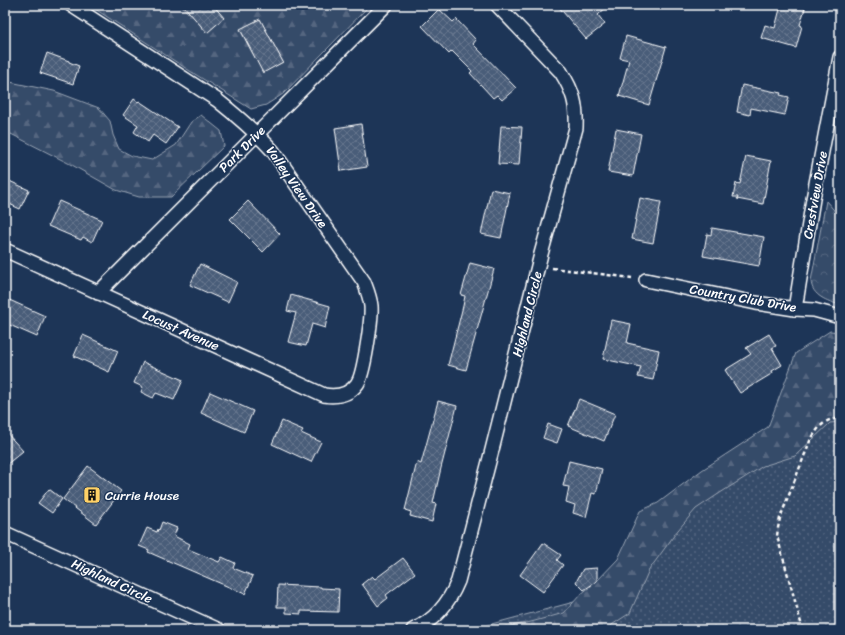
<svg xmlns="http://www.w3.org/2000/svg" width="845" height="635" viewBox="0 0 845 635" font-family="Sriracha,sans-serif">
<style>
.grass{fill:url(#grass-dots);stroke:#9aa5b4}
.forest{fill:url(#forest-firs);stroke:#9aa5b4;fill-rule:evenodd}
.park{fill:url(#park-crowns);stroke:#9aa5b4}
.building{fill:url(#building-cross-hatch);stroke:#fff}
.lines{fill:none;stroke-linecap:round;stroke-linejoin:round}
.minor-casing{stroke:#fff;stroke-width:16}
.path{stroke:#fff;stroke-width:2.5;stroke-dasharray:4 3;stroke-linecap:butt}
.minor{stroke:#1d3557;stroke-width:13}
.labels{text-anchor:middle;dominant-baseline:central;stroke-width:3;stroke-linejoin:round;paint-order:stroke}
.street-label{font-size:13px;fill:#fff;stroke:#1d3557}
.poi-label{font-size:13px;fill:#fff;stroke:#1d3557;text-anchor:start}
</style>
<defs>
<pattern id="grass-dots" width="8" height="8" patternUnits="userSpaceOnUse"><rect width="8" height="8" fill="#364b69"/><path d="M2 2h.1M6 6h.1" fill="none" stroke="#546680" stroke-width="1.8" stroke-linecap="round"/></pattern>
<pattern id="forest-firs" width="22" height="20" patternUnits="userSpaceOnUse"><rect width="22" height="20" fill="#364b69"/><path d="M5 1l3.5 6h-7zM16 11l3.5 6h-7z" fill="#546680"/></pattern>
<pattern id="park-crowns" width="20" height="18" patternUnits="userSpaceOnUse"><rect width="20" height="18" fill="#364b69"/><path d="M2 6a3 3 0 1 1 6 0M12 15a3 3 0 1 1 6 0" fill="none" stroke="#546680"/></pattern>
<pattern id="building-cross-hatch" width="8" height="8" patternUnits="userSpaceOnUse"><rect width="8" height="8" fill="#4a5d79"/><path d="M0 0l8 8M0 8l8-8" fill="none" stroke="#65758d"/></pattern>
</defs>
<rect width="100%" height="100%" fill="#1d3557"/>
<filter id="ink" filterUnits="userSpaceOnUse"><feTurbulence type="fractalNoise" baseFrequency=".025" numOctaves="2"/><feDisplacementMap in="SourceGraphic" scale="8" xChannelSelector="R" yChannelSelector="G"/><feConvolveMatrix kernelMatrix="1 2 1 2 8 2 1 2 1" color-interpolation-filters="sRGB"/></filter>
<g filter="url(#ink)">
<!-- grass -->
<polygon class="grass" points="840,394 840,630 469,630 634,586 653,527"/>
<!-- forest -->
<g class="forest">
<path d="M 89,5 L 181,5 L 188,13 L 189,12 L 207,32 L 224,18 L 213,5 L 370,5 L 283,94 L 266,105 L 251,109 L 190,71 ZM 260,19 L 283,62 L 263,72 L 240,30 Z"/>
<polygon points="5,81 54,91 99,108 110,121 113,135 119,149 132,156 152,160 176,145 191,122 201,115 221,131 224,146 171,197 139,197 116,190 72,165 5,131"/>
<polygon points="830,331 840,332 840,422 830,423 795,456 763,466 720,493 696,509 678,530 649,570 630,613 604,630 490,630 531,622 564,613 580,595 597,581 618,559 640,511 658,503 702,470 768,427 796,353"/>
</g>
<!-- park -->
<path class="park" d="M 826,201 L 840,217 L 840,305 C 827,301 812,296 811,281 Z"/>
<!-- building -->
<g class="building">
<polygon points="183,5 213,5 224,18 207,33"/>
<polygon points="557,5 609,5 598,15 605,24 586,39"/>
<polygon points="781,5 806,5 800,25 802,26 796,48 761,38 765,25 775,28"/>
<polygon points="439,9 453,22 456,19 476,40 473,44 516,88 502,100 497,95 493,98 470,73 472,71 452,51 449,54 422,26"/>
<polygon points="260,19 283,62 263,73 240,29"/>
<polygon points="626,36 666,47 649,105 619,96 629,60 620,58"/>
<polygon points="47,53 69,61 69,62 79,66 73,84 40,73"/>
<polygon points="742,85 781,93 780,95 789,97 785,115 751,108 750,115 737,112"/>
<polygon points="134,99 138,102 139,101 178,127 166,144 153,135 148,142 134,132 138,125 123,115"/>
<polygon points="361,124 367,167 341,171 335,128"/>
<polygon points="501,126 522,127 519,165 498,164"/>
<polygon points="616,129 641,134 633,176 608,172"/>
<polygon points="746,156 771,161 763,204 737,199 738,197 733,197 736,183 740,184"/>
<polygon points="5,179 29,190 20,209 5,202"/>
<polygon points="491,189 510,193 501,238 481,234"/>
<polygon points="640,198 661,202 653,243 632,239"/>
<polygon points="59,201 102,220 92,242 83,237 81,240 48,226"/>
<polygon points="248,201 280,234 263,252 230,219"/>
<polygon points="712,228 764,237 759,266 703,256 707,234 711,235"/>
<polygon points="470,263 494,269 466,370 448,365 463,306 465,296 461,295"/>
<polygon points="200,264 237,282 228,302 190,285"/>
<polygon points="291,295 330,306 325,328 312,324 306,346 288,342 296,313 287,311"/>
<polygon points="5,298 45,316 37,337 5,323"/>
<polygon points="611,320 631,324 627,343 659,350 653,380 638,377 641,367 603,359"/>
<polygon points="769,334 776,346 772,348 782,365 772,371 773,373 740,393 725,370 751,354 746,348"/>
<polygon points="83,335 118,351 109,372 74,356"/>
<polygon points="143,362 183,380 174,400 156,393 153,398 141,392 143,387 134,383"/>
<polygon points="210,392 253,411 244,432 201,413"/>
<polygon points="579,399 615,414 604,441 568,426"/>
<polygon points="438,401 457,406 441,468 433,503 436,504 432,522 410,516 411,512 405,510 417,462 421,464"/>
<polygon points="282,421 303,430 301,433 321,442 311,462 272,444"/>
<polygon points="548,424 562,429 557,443 543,438"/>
<polygon points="5,431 23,451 5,466"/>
<polygon points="569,461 602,469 596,494 592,493 586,517 573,513 575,505 566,502 569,487 563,486"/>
<polygon points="88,466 121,491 96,524 63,499"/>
<polygon points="49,489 62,499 52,513 38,503"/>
<polygon points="162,522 177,528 174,536 190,544 188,549 219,562 222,557 235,563 233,568 253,576 245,594 148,552 149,550 139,546 147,528 157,532 158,529 159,530"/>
<polygon points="543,543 561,555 557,560 563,565 543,592 520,575"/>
<polygon points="403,558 415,573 386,595 388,598 378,606 362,584 372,576 375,579"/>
<polygon points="597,568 597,581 584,590 576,582 583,569"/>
<polygon points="278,585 321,587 321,588 339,589 338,612 301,611 301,614 286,613 286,607 277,607"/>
</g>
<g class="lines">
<defs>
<g id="minor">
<path d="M 5,250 L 324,395 C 336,397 349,395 357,384 C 364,375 372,318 371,306 C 370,297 367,290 364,282 L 273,151 C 256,132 237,116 217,100 L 71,5"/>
<polyline points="646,280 756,303 795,309 814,310 840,317"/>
<polyline points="98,293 386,5"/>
<polyline points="795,309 813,199 840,57"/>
<polyline points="5,533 219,630"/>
<path d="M 413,630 C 436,620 449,603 458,581 L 492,450 L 541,254 L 576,128 C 577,104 573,91 561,72 L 497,5"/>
</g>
</defs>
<!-- minor casing -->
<use href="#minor" class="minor-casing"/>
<!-- path -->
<g class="path">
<polyline points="552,268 632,278"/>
<path d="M 803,630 L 777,536 L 778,528 L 780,518 L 810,441 C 817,429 825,417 840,419"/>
</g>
<!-- minor -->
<use href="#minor" class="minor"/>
</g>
</g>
<!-- icons -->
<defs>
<symbol id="building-square" viewBox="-11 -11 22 22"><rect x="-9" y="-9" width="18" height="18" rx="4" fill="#ffd166" stroke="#1d3557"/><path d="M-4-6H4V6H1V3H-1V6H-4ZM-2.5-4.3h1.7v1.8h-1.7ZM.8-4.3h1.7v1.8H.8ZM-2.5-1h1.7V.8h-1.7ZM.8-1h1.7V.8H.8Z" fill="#111"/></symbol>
</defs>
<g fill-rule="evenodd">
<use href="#building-square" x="82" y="485" width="20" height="20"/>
</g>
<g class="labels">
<!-- street labels -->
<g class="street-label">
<text transform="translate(242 149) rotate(-45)">Park Drive</text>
<text transform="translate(297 187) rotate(55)">Valley View Drive</text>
<text transform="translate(815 195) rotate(-80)">Crestview Drive</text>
<text transform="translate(743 298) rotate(10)">Country Club Drive</text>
<text transform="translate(527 314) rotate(-76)">Highland Circle</text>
<text transform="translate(181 330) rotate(24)">Locust Avenue</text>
<text transform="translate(112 581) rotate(25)">Highland Circle</text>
</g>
<!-- poi labels -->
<g class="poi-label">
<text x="105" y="495">Currie House</text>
</g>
</g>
<!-- margin -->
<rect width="845" height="635" fill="none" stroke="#1d3557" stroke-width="20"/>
<rect x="10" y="10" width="825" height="615" fill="none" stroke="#fff" stroke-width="1.5" filter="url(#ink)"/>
</svg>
